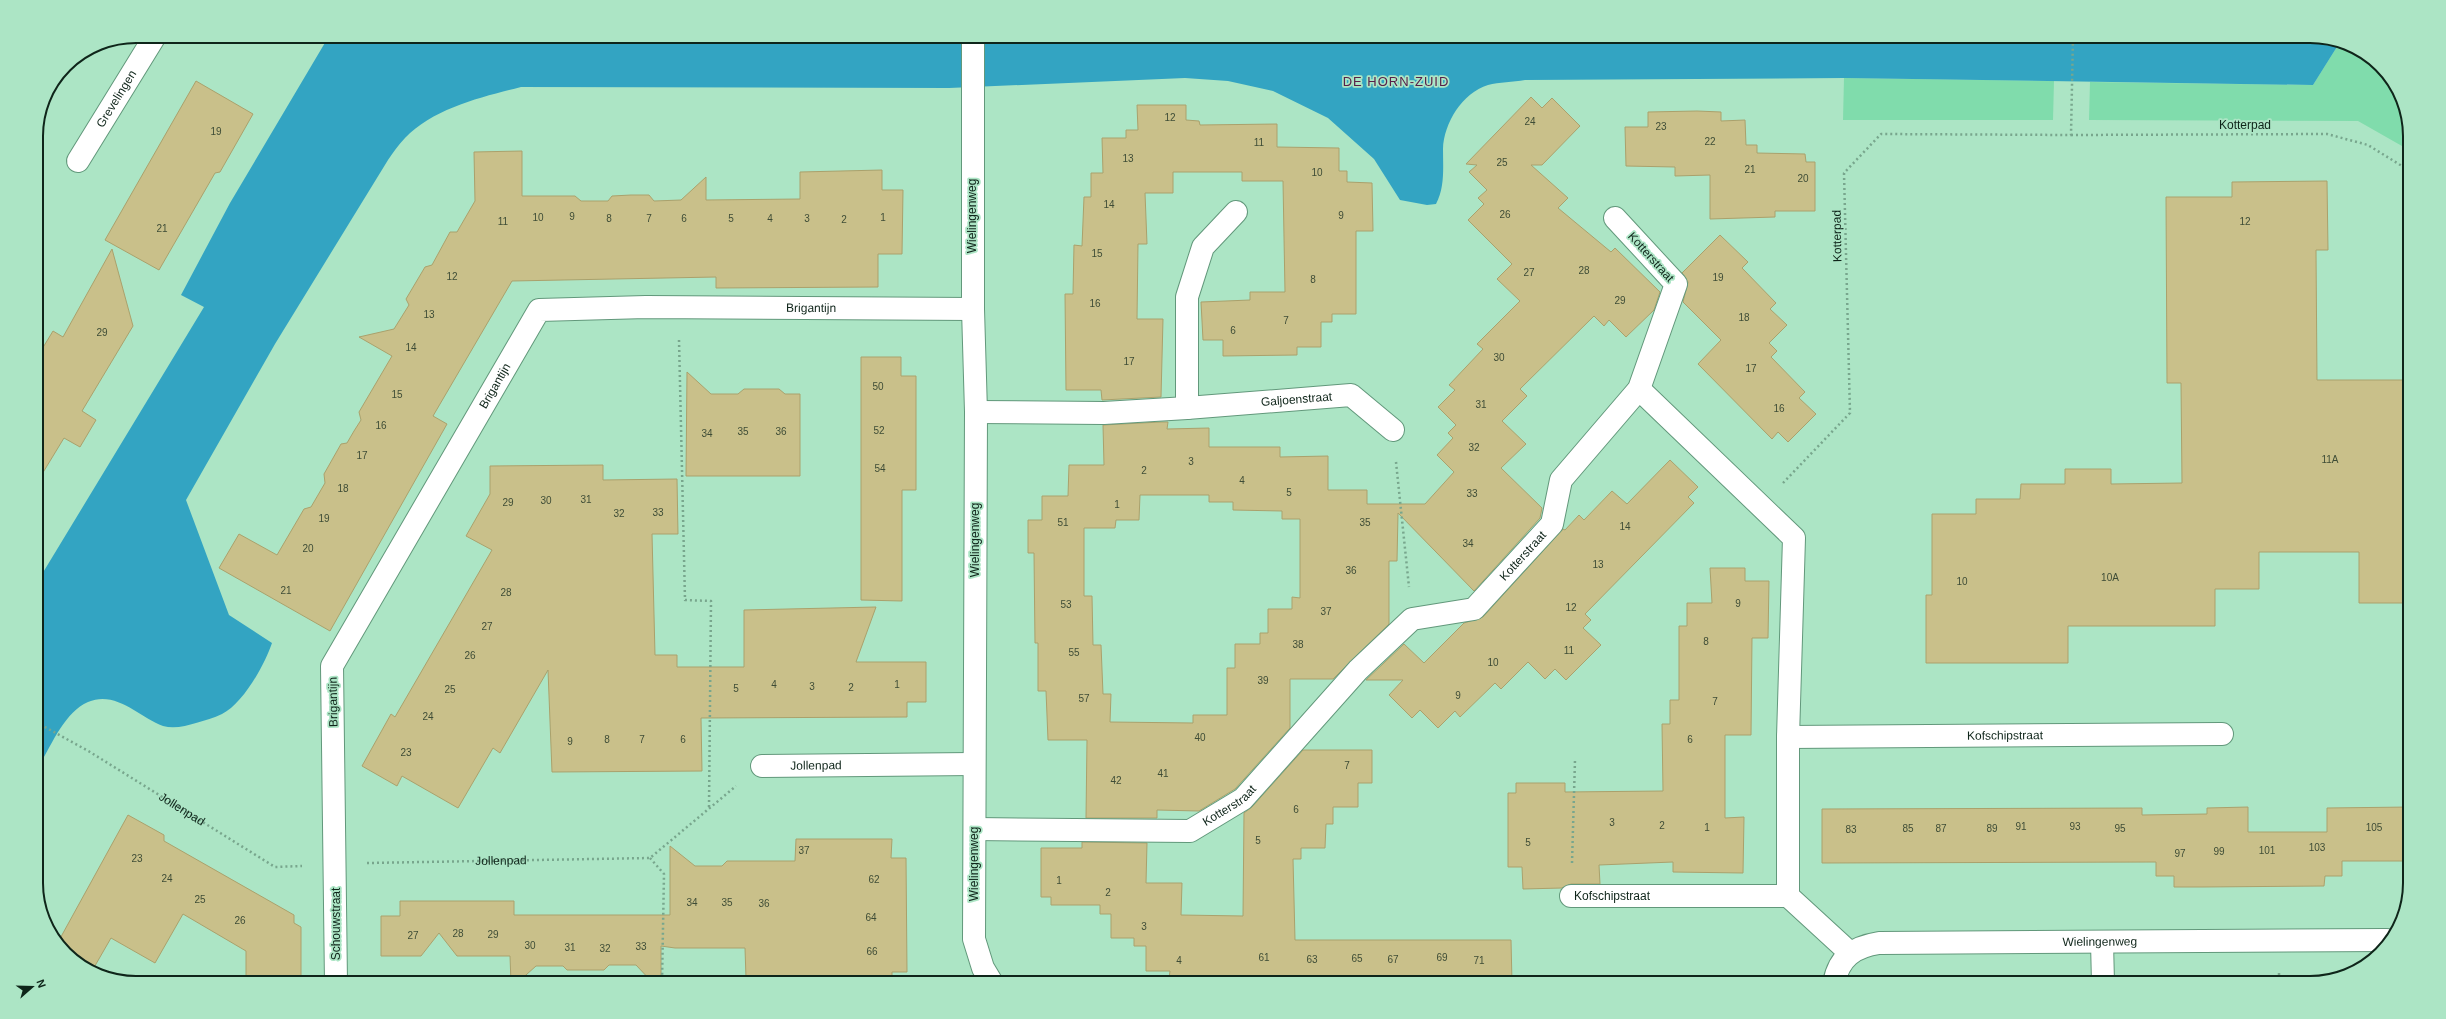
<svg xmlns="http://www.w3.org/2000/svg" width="2446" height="1019" viewBox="0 0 2446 1019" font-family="Arial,sans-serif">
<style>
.green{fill:#80dcac}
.water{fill:#33a4c2}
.building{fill:#c9c08a;stroke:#aaa16c;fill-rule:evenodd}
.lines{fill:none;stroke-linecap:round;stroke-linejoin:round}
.minor-casing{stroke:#62987b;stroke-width:24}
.path{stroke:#78a68d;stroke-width:2.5;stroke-dasharray:2 3;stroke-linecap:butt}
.minor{stroke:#fff;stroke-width:22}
.labels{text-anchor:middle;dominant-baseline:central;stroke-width:3.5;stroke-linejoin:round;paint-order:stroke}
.number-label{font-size:10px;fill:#3e4c36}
.street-label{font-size:12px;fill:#0f251a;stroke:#ace5c5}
.neighbourhood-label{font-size:13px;letter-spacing:1px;fill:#592049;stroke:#ace5c5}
.rim{fill:none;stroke:#0f251a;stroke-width:2}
</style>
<rect width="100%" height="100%" fill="#ace5c5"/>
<!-- green -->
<g class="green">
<polygon points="2340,42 2348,44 2389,75 2408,125 2409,150 2358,121 2089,120 2090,82 2313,85"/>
<polygon points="1844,78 2054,81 2053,120 1843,120"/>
</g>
<!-- water -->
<path class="water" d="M 329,36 L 2310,36 L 2340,42 L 2313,85 L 1844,78 L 1525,80 C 1513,82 1499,82 1488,85 C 1462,93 1444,123 1443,149 C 1443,168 1445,187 1436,204 L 1427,205 L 1400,200 L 1374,159 L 1328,118 L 1273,91 L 1228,81 L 1185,78 L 949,88 L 521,87 C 482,97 434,108 405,138 C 398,145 393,153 388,160 L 275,344 L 186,500 L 229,615 L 272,643 C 265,664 243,704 222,714 C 214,718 205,720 196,723 C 186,726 174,729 163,726 C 139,717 116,690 88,702 C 63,713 50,749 36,771 L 36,584 L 204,307 L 181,295 L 230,203 Z"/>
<!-- building -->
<g class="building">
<polygon points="196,81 253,114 220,172 215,173 159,270 105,240"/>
<path d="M 1531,97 L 1542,108 L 1552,98 L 1580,126 L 1542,165 L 1531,165 L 1568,198 L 1558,208 L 1611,252 L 1615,248 L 1660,292 L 1654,310 L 1626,337 L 1609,320 L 1604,326 L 1594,316 L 1520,389 L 1527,396 L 1502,421 L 1526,444 L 1501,468 L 1542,508 L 1540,518 L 1474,591 L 1398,513 L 1397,561 L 1389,561 L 1389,624 L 1333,679 L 1290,679 L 1290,728 L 1235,789 L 1199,811 L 1157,810 L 1157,818 L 1086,818 L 1087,740 L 1048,740 L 1046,691 L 1038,691 L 1038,643 L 1035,643 L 1034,553 L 1028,553 L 1028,520 L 1042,520 L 1042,496 L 1068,496 L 1069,465 L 1104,465 L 1103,425 L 1161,422 L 1168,422 L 1167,429 L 1209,428 L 1209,447 L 1280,447 L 1280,457 L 1328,456 L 1328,490 L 1367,490 L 1367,504 L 1425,504 L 1454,472 L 1437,455 L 1453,438 L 1448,433 L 1456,425 L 1438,407 L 1455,390 L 1449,385 L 1483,349 L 1477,344 L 1520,301 L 1497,279 L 1512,264 L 1468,220 L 1484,204 L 1478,198 L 1487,190 L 1469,172 L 1477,165 L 1466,164 ZM 1140,495 L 1209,495 L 1209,502 L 1233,502 L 1233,510 L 1282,511 L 1282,519 L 1300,519 L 1300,598 L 1292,597 L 1292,609 L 1268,609 L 1268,633 L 1260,633 L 1260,644 L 1235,644 L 1235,668 L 1227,668 L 1227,715 L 1193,715 L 1193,723 L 1110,722 L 1111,694 L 1103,694 L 1101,645 L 1093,645 L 1092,596 L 1084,596 L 1084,528 L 1115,528 L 1116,520 L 1139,520 Z"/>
<polygon points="1137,105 1186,105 1186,120 1199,121 1200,125 1277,124 1277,147 1339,148 1339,171 1347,171 1347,182 1372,183 1373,231 1356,231 1356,314 1332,314 1332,322 1321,322 1321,347 1297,347 1297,355 1223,356 1223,340 1203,340 1201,302 1250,300 1250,292 1285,292 1283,181 1242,181 1242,172 1173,172 1173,193 1145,193 1147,244 1138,244 1137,319 1163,319 1161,397 1102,400 1101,390 1066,390 1065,294 1073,294 1074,245 1082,246 1084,197 1091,197 1091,173 1103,173 1102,138 1126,138 1126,130 1138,130"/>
<polygon points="1697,111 1721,112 1721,121 1745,120 1746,145 1757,145 1757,153 1805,154 1806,162 1815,162 1815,211 1775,211 1775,217 1710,219 1710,175 1675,176 1675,167 1626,166 1625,127 1648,127 1648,112"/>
<polygon points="522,151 522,196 575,196 581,201 608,201 612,196 631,195 649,195 654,201 681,200 706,177 706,200 800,199 800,172 882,170 882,190 903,190 902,254 878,254 878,287 716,288 716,277 512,281 433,416 447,424 330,631 219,568 239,534 277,555 304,509 311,507 325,483 324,474 341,444 347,443 354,431 361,420 359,412 392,356 359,337 394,329 409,305 406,299 425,267 432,265 450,232 457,232 475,201 474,152"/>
<polygon points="2327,181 2328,250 2316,250 2317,380 2410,380 2410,603 2359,603 2359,552 2259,552 2259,589 2215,589 2215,626 2068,626 2068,663 1926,663 1926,595 1932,595 1932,514 1976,514 1976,499 2020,499 2021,484 2065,484 2065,469 2111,469 2111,484 2182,483 2181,383 2167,383 2166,197 2232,197 2232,182"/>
<polygon points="1720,235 1748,262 1742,268 1776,303 1770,309 1787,325 1769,343 1777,351 1771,357 1805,392 1799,398 1816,414 1788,442 1778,432 1772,439 1698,364 1721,340 1683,302 1688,282 1682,273"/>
<polygon points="112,249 133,326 82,411 96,420 80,447 64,438 36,484 36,359 53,331 63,337"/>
<polygon points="861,357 901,357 901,376 916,376 916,490 902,490 902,601 861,600"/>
<polygon points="687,372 711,394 738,394 744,389 779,389 785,394 800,394 800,476 686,476"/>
<polygon points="1670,460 1698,487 1688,497 1694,503 1585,614 1591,620 1583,628 1601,645 1566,680 1555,669 1545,679 1528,662 1501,689 1495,683 1460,717 1455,711 1438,728 1420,710 1412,718 1389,695 1403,680 1366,680 1404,644 1424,663 1464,623 1483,617 1563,529 1565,530 1579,515 1584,520 1612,491 1627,504"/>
<polygon points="603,465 603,480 677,479 678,534 652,534 655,655 677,655 677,667 744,667 744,610 876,607 856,662 926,662 926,702 907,702 907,717 701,718 702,771 552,772 548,670 500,753 493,748 458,808 402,776 397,786 362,766 391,714 395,717 492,550 466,536 490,494 490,466"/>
<polygon points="1710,568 1745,568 1745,581 1769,581 1768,638 1752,638 1751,735 1725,735 1725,818 1744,817 1743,873 1673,872 1673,862 1599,865 1600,884 1571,884 1562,888 1523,889 1522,867 1508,867 1508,793 1516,793 1516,783 1565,783 1565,792 1663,791 1662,724 1670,724 1670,700 1679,700 1679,626 1687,626 1687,603 1712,603"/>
<polygon points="1303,750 1372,750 1372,783 1358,783 1358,807 1333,807 1333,824 1326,824 1325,848 1301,848 1301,859 1293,859 1295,940 1511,940 1512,983 1242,983 1242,978 1169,979 1170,971 1146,971 1146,946 1134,946 1134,938 1111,938 1111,914 1100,914 1100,905 1051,905 1051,897 1041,897 1041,848 1082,848 1082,842 1147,843 1146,883 1182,883 1181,915 1243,916 1244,813 1252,807"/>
<polygon points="2248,807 2248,832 2327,832 2327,808 2410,807 2410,861 2342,861 2342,876 2325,876 2324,886 2203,887 2174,887 2174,876 2156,876 2156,862 1822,863 1822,809 2142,808 2142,815 2207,814 2207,808"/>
<polygon points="128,815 164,835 164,841 294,915 294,923 301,927 301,983 246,983 246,951 183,914 155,963 111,938 92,971 57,944"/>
<polygon points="796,839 892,839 891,858 906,858 907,972 892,972 892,983 816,983 815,978 746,978 745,948 675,948 661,946 661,983 653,983 636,965 609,965 604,970 567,970 563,966 536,966 517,983 511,983 510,956 457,956 439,933 421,956 381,956 381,916 400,916 400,901 514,901 514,915 670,915 670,846 695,866 722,866 727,861 795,861"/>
</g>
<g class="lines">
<defs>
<g id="minor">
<polyline points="973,36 973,309 976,412 974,939 983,968 992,983"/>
<path id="s3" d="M 78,161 L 155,36"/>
<polyline points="1639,389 1794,538 1788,737 1788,896 1849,952"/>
<polyline points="1187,408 1187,297 1203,247 1236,212"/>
<path id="s4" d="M 976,412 L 1104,413 L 1187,408 L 1351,395 L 1393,430"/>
<path id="s5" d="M 1788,737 L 2222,734"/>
<path id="s6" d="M 762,766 L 974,764"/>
<path id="s7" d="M 975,829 L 1190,831 L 1243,799 L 1358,670 L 1412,619 L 1474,609 L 1552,524 L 1561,480 L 1639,389 L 1676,284 L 1615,218"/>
<path id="s8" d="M 1571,896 L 1788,896"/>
<polyline points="2102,942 2103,983"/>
<path id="s9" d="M 336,983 L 332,666 L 539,310 L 646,307 L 973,309"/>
<path id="s10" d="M 1834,983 C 1839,957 1854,947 1879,943 L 2387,940"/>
</g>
</defs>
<!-- minor casing -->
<use href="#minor" class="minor-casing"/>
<!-- path -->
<g class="path">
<polyline points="2071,135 2327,134 2368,145 2410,171"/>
<polyline points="679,340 685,600 711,601 709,807"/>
<polyline points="1396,462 1409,587"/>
<polyline points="1783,483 1850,413 1844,173 1881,134 2071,135 2073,36"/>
<path id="s1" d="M 36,722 L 90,752 L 275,867 L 302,866"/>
<polyline points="650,858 664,874 662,983"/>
<path id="s2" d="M 367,863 L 650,858 L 736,786"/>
<polyline points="1572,863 1575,760"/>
<polyline points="2279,973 2279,983"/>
<polyline points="2032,975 2032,983"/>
</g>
<!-- minor -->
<use href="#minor" class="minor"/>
</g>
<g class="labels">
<!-- number labels -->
<g class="number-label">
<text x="1170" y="117">12</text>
<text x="1530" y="121">24</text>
<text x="1661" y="126">23</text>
<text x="216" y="131">19</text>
<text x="1710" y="141">22</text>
<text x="1259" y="142">11</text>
<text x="1128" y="158">13</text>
<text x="1502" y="162">25</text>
<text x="1750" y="169">21</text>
<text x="1317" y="172">10</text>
<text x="1803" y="178">20</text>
<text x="1109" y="204">14</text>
<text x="1505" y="214">26</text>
<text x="1341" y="215">9</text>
<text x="572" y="216">9</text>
<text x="538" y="217">10</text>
<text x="883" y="217">1</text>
<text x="609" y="218">8</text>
<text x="649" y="218">7</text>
<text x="684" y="218">6</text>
<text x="731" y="218">5</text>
<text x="770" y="218">4</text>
<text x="807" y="218">3</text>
<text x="844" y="219">2</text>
<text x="503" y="221">11</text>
<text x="2245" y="221">12</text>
<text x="162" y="228">21</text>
<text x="1097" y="253">15</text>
<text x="1584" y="270">28</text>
<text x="1529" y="272">27</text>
<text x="452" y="276">12</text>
<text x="1718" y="277">19</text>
<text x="1313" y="279">8</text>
<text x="1620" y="300">29</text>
<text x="1095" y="303">16</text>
<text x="429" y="314">13</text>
<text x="1744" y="317">18</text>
<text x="1286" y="320">7</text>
<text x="1233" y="330">6</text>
<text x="102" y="332">29</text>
<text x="411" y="347">14</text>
<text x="1499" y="357">30</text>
<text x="1129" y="361">17</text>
<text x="1751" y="368">17</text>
<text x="878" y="386">50</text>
<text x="397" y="394">15</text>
<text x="1481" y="404">31</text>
<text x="1779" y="408">16</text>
<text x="381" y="425">16</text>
<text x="879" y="430">52</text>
<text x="743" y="431">35</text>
<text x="781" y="431">36</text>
<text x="707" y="433">34</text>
<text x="1474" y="447">32</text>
<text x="362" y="455">17</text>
<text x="2330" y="459">11A</text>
<text x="1191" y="461">3</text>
<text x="880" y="468">54</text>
<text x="1144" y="470">2</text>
<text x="1242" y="480">4</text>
<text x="343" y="488">18</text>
<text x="1289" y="492">5</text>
<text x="1472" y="493">33</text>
<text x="586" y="499">31</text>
<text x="546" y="500">30</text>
<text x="508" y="502">29</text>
<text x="1117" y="504">1</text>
<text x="658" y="512">33</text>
<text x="619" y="513">32</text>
<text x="324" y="518">19</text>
<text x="1063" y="522">51</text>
<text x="1365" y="522">35</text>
<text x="1625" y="526">14</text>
<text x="1468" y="543">34</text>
<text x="308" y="548">20</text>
<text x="1598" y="564">13</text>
<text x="1351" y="570">36</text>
<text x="2110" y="577">10A</text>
<text x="1962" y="581">10</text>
<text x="286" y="590">21</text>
<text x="506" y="592">28</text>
<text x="1738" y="603">9</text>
<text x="1066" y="604">53</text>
<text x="1571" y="607">12</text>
<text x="1326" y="611">37</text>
<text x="487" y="626">27</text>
<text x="1706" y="641">8</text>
<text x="1298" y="644">38</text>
<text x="1569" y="650">11</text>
<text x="1074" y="652">55</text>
<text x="470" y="655">26</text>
<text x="1493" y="662">10</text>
<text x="1263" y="680">39</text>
<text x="774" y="684">4</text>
<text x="897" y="684">1</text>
<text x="812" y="686">3</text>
<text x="851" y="687">2</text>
<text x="736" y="688">5</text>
<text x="450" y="689">25</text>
<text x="1458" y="695">9</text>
<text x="1084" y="698">57</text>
<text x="1715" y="701">7</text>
<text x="428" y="716">24</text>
<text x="1200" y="737">40</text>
<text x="607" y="739">8</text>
<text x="642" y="739">7</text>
<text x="683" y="739">6</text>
<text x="1690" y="739">6</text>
<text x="570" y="741">9</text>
<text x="406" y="752">23</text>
<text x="1347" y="765">7</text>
<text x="1163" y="773">41</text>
<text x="1116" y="780">42</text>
<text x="1296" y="809">6</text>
<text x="1612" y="822">3</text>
<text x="1662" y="825">2</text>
<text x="2021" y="826">91</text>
<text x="2075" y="826">93</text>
<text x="1707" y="827">1</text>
<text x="2374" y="827">105</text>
<text x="1908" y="828">85</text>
<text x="1941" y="828">87</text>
<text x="1992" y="828">89</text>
<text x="2120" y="828">95</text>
<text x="1851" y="829">83</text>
<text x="1258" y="840">5</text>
<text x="1528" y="842">5</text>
<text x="2317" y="847">103</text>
<text x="804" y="850">37</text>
<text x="2267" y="850">101</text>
<text x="2219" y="851">99</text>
<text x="2180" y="853">97</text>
<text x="137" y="858">23</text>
<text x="167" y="878">24</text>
<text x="874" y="879">62</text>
<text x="1059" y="880">1</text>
<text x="1108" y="892">2</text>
<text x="200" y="899">25</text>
<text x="692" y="902">34</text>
<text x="727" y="902">35</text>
<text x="764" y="903">36</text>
<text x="871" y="917">64</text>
<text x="240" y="920">26</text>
<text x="1144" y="926">3</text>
<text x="458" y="933">28</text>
<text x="493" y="934">29</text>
<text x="413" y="935">27</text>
<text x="530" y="945">30</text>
<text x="641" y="946">33</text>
<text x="570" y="947">31</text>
<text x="605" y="948">32</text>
<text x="872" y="951">66</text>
<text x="1264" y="957">61</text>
<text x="1442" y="957">69</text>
<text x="1357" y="958">65</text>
<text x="1312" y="959">63</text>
<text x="1393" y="959">67</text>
<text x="1179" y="960">4</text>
<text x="1479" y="960">71</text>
</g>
<!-- street labels -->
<g class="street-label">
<text stroke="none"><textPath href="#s3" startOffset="73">Grevelingen</textPath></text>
<text x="2245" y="125">Kotterpad</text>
<text transform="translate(972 216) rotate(-90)">Wielingenweg</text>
<text transform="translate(1837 236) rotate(-91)">Kotterpad</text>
<text transform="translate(1651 257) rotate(48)">Kotterstraat</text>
<text stroke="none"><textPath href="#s9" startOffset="1001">Brigantijn</textPath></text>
<text stroke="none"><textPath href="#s9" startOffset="641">Brigantijn</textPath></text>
<text stroke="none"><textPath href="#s4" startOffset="321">Galjoenstraat</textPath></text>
<text transform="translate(975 540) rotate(-90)">Wielingenweg</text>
<text stroke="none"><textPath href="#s7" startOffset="659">Kotterstraat</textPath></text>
<text transform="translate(333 702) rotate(-91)">Brigantijn</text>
<text stroke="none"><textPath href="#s5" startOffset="217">Kofschipstraat</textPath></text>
<text stroke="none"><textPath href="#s6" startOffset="54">Jollenpad</textPath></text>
<text stroke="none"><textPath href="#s7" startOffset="262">Kotterstraat</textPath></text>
<text stroke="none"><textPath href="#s1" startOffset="170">Jollenpad</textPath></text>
<text stroke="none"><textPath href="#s2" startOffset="134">Jollenpad</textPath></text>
<text transform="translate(974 864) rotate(-90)">Wielingenweg</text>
<text stroke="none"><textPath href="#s8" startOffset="41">Kofschipstraat</textPath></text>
<text transform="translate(336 924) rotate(-90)">Schouwstraat</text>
<text stroke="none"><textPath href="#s10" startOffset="286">Wielingenweg</textPath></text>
</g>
<!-- neighbourhood labels -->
<g class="neighbourhood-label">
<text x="1396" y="81">DE HORN-ZUID</text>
</g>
</g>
<!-- crop -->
<path d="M0 0H2446V1019H0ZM136 43H2310A93 93 0 0 1 2403 136V883A93 93 0 0 1 2310 976H136A93 93 0 0 1 43 883V136A93 93 0 0 1 136 43Z" fill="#ace5c5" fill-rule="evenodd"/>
<path class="rim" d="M136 43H2310A93 93 0 0 1 2403 136V883A93 93 0 0 1 2310 976H136A93 93 0 0 1 43 883V136A93 93 0 0 1 136 43Z"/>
<!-- north arrow -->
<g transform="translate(32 987) rotate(70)" stroke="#ace5c5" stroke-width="3" paint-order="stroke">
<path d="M0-3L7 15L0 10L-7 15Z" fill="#0f251a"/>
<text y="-6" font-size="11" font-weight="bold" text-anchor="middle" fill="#0f251a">N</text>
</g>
</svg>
